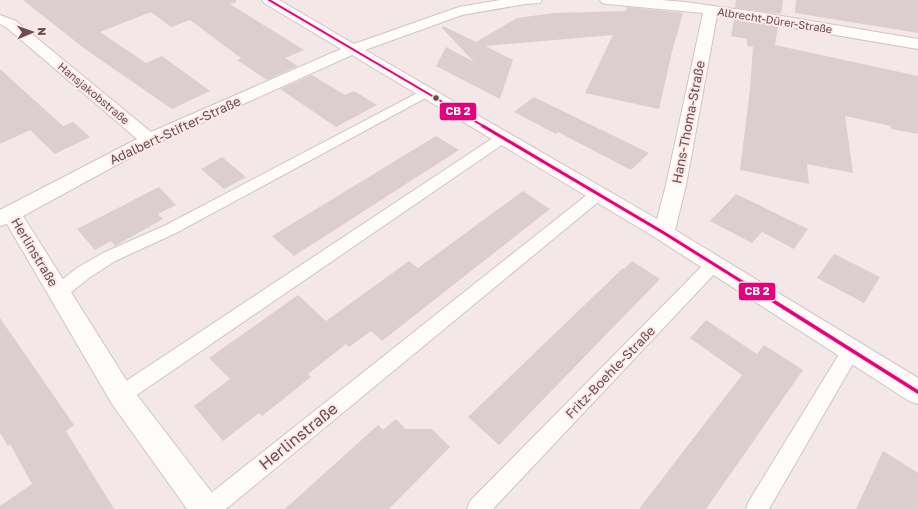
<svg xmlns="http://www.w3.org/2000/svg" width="918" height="509" viewBox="0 0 918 509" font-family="'Golos Text',sans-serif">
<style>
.building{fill:#dccece}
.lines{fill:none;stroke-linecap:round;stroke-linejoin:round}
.pedestrian-casing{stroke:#d1c4c4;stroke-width:2}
.minor-casing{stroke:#d1c4c4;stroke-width:2}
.pedestrian{fill:#fdfcfb;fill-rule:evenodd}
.minor{fill:#fdfcfb;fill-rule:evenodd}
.bus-1-far2-casing{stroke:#fceae8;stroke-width:4}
.bus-1-far1-casing{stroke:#fceae8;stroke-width:6}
.bus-1-casing{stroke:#fceae8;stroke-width:6}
.bus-1-far2{stroke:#e5007d;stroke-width:2}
.bus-1-far1{stroke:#e5007d;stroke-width:3}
.bus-1{stroke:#e5007d;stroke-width:3.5}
.bus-dot{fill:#6c4c50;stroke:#fceae8;stroke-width:1.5}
.labels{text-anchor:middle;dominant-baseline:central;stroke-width:4;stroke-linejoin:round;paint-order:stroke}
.far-street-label{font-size:11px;fill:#6c4c50;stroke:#fceae8}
.street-label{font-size:13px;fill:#6c4c50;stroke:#fceae8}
.near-street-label{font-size:16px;fill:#6c4c50;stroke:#fceae8}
.line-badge{stroke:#fceae8;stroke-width:1.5}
.badge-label{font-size:11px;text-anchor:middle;font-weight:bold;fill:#fff}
</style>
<rect width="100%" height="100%" fill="#f3e8e7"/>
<!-- building -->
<g class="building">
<polygon points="23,0 236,0 236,2 230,4 304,50 285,58 298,66 267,80 237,60 241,58 190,20 171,27 151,12 100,32 146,63 162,56 210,91 172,109 85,49"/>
<polygon points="736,0 783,0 781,14 735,8"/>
<polygon points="796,0 918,0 918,33 795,13"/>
<polygon points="627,7 683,13 672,52 659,109 585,93 613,35 485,46 513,60 500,99 436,66 446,47 474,62 442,28 443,26 476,42 517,18 554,13 626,11"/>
<polygon points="734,19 778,27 775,45 918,76 918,134 891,129 891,126 845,116 853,173 807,164 809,184 740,170 750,89 753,47 747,46 747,39 731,36"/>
<polygon points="0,69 63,126 73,122 90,137 55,154 30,130 0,144"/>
<polygon points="312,75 345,95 354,91 377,105 336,127 280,89"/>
<polygon points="534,97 577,118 649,153 631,170 558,132 556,134 514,112"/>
<polygon points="436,136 459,150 294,256 272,236"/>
<polygon points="222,157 246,177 224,189 201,169"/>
<polygon points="159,187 176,205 158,214 163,219 115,246 111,241 95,250 77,229"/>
<polygon points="523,191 550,209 382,341 371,331 349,347 346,344 308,374 311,377 262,416 259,413 223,441 194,406 230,379 209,358 298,295 326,321 409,261 418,268"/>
<polygon points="736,194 808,229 794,249 762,232 752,243 710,221"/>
<polygon points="834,254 880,277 864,303 817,278"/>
<polygon points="632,261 660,279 499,445 468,417 623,268 624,269"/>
<polygon points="0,318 74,425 66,431 114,509 0,509 0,506 32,484 10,444 8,446 0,433"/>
<polygon points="706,320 757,354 764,345 803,370 706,509 639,509 742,375 690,338"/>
<polygon points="396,419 406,429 432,429 450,447 389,509 285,509 378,425 383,430"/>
<polygon points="883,451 918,473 918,509 856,509"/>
</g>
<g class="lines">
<defs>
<g id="pedestrian">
<polygon points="427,88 431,89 433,92 431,95 176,233 115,261 89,278 65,297 59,299 53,297 51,292 53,287 77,268 103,253 166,225"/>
<polygon points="504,133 509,134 511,137 509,140 128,401 121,404 114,401 111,395 114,389 499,134"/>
<polygon points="598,189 603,190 605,194 603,198 226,509 198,509 201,501 593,190"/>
<polygon points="713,259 719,261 721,265 719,269 493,509 467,509 470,501 707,261"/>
<polygon points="852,341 858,343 861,349 858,355 769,509 746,509 749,501 846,343"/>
</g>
<polygon id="minor" points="262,0 279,0 354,44 459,7 500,0 542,0 540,3 525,4 462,15 365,50 657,219 666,185 703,13 607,4 602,3 600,0 661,0 685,2 763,13 918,39 918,49 717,15 686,185 675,230 918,378 918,404 909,401 656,238 352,55 155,144 23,216 130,386 216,498 220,509 187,509 112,404 7,224 0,226 0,210 137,139 6,27 0,24 0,15 16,21 151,132 341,49 264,3"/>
</defs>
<!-- pedestrian casing -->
<use href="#pedestrian" class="pedestrian-casing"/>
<!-- minor casing -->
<use href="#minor" class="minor-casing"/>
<!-- pedestrian -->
<use href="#pedestrian" class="pedestrian"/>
<!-- minor -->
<use href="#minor" class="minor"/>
<defs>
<polyline id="bus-1-far2" points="269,0 485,127"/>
<polyline id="bus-1-far1" points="483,126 664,233 760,293"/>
<polyline id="bus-1" points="759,292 918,392"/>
</defs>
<!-- bus-1-far2 casing -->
<use href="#bus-1-far2" class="bus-1-far2-casing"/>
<!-- bus-1-far1 casing -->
<use href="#bus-1-far1" class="bus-1-far1-casing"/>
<!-- bus-1 casing -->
<use href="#bus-1" class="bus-1-casing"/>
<!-- bus-1-far2 -->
<use href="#bus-1-far2" class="bus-1-far2"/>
<!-- bus-1-far1 -->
<use href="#bus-1-far1" class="bus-1-far1"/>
<!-- bus-1 -->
<use href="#bus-1" class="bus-1"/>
</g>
<!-- markers -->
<circle class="bus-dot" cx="436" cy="98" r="3.5"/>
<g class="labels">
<!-- far-street labels -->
<g class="far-street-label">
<text transform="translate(775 20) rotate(9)">Albrecht-Dürer-Straße</text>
<text transform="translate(94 93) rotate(40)">Hansjakobstraße</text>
</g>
<!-- street labels -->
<g class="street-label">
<text transform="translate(688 122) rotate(-79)">Hans-Thoma-Straße</text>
<text transform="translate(175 130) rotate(-25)">Adalbert-Stifter-Straße</text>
<text transform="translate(35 252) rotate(59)">Herlinstraße</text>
<text transform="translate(610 372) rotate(-46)">Fritz-Boehle-Straße</text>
</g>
<!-- near-street labels -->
<g class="near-street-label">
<text transform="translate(298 436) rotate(-39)">Herlinstraße</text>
</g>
</g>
<g class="line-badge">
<rect x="439" y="102" width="38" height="19" rx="4" fill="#e5007d"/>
<rect x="738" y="282" width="38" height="19" rx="4" fill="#e5007d"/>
</g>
<g class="badge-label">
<text x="458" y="115">CB 2</text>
<text x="757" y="295">CB 2</text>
</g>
<!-- north arrow -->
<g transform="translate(32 32) rotate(88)" stroke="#fceae8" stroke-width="3" paint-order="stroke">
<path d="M0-3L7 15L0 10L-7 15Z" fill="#6c4c50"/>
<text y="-6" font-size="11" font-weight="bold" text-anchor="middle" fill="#6c4c50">N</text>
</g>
</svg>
